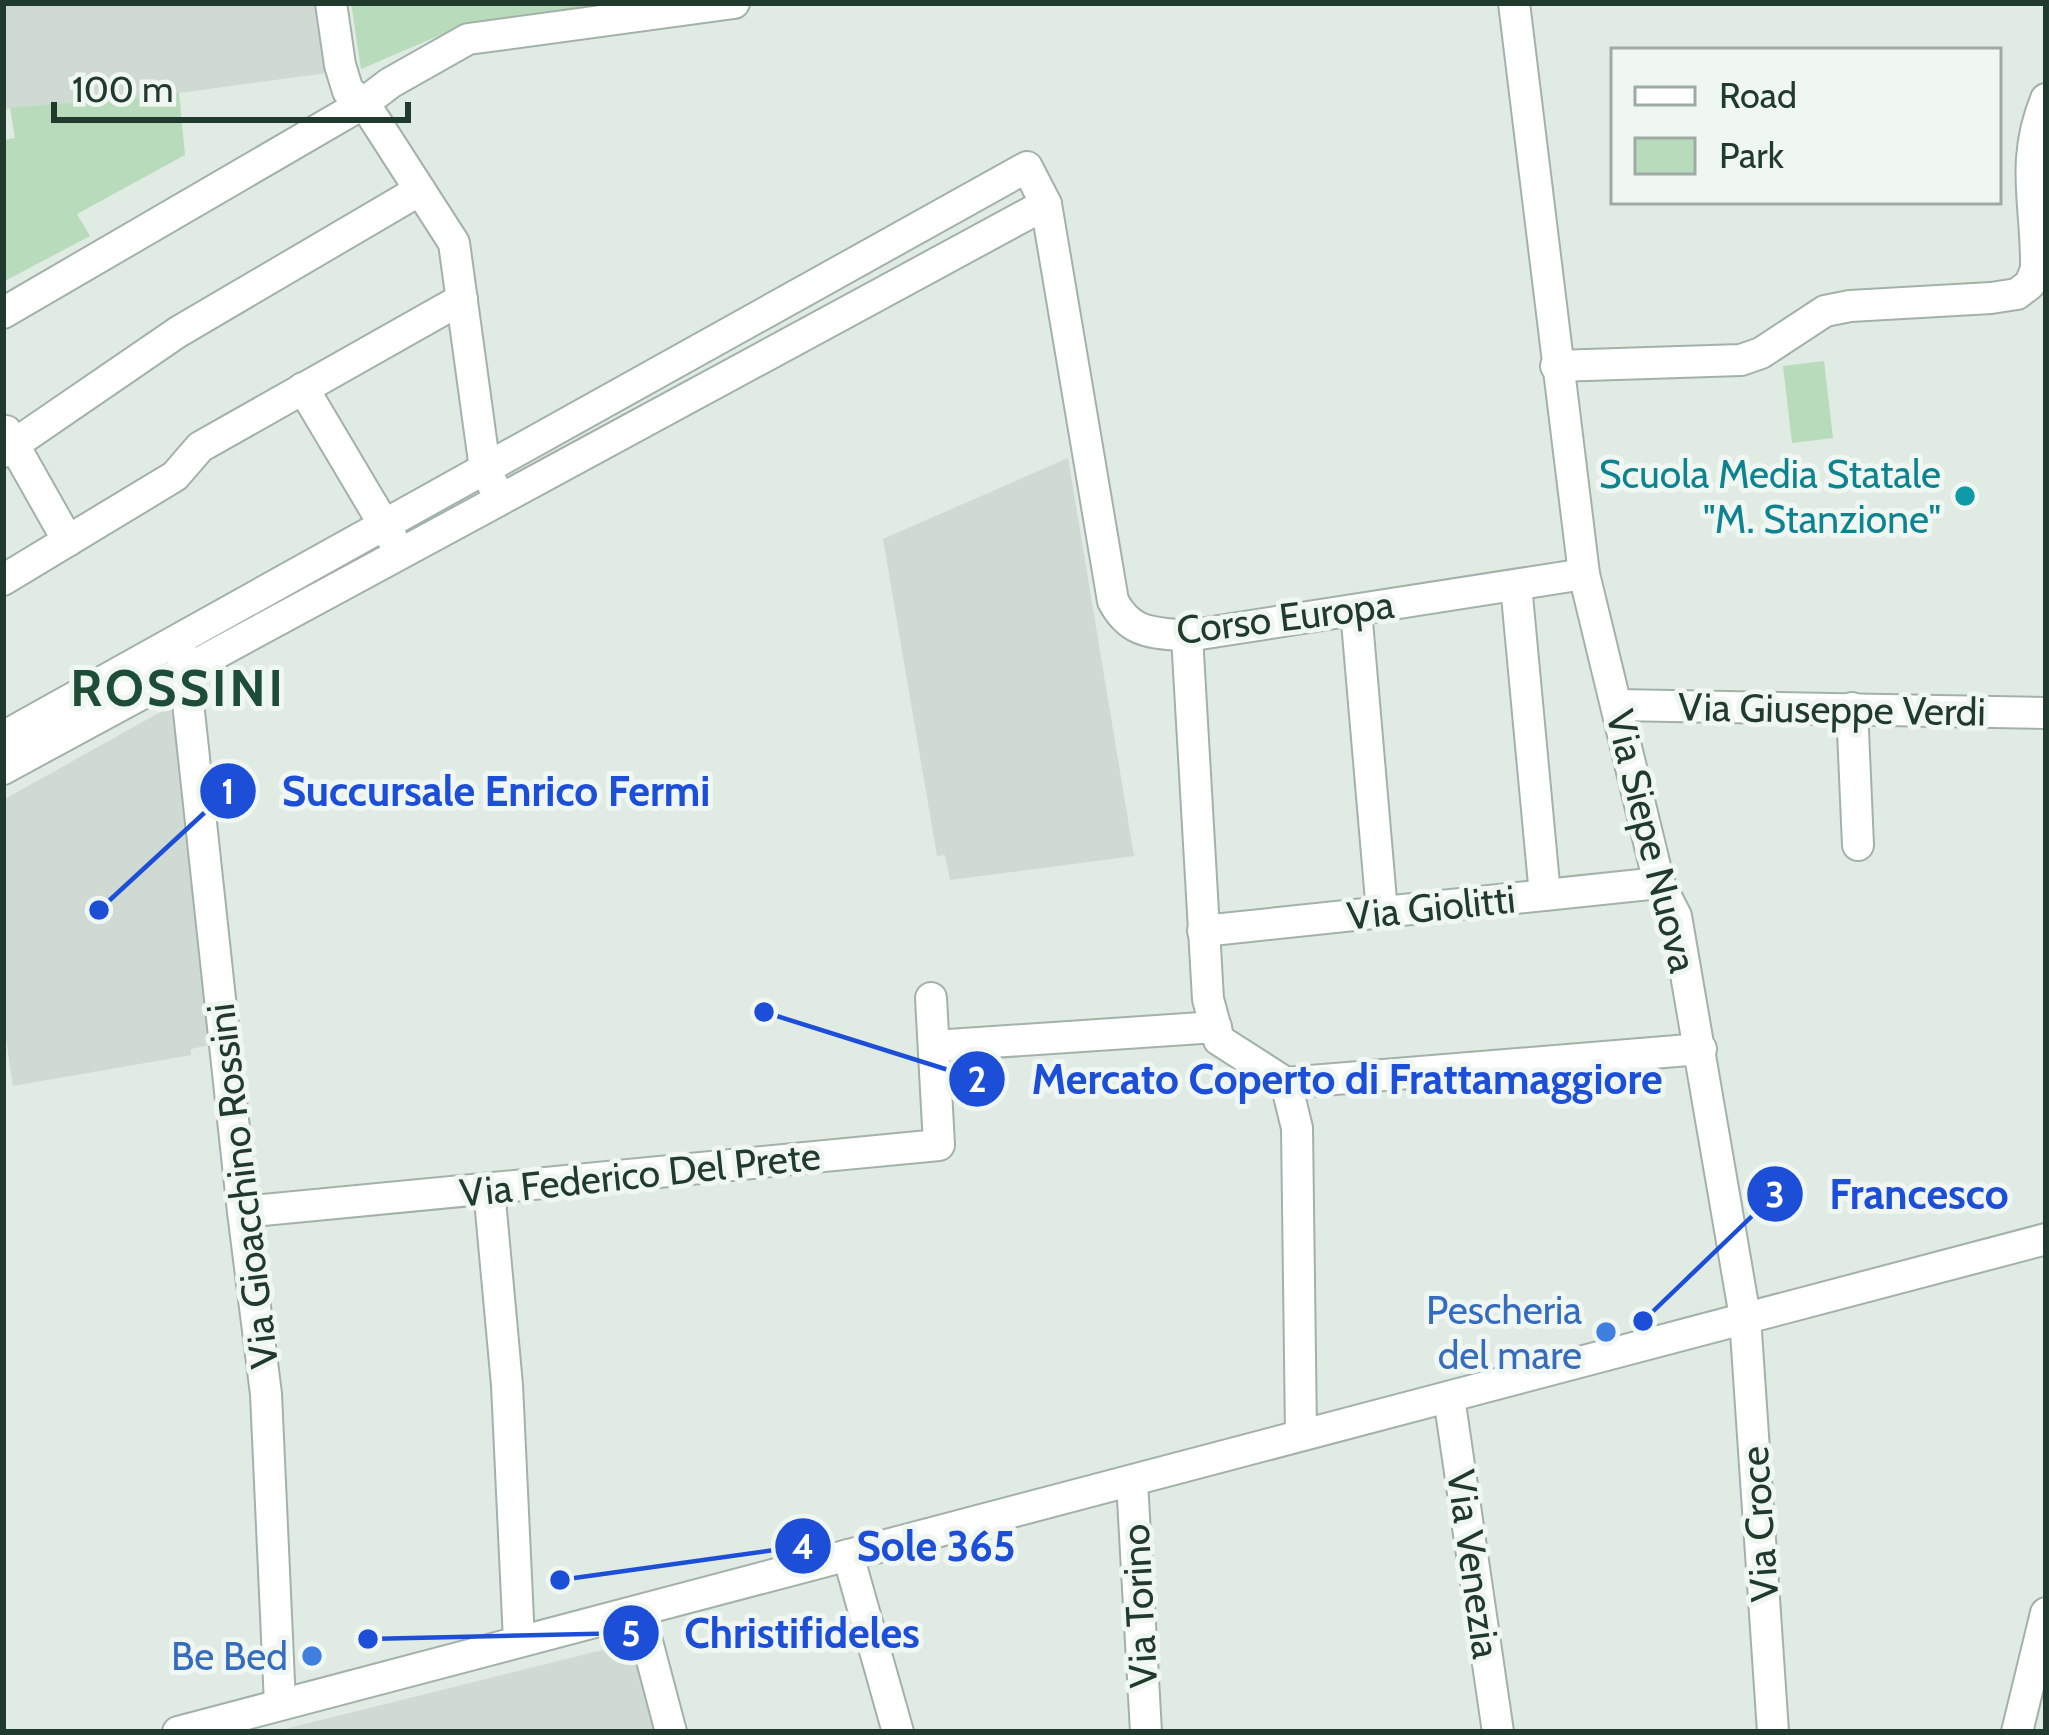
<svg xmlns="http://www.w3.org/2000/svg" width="2049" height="1735" viewBox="0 0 2049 1735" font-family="Cabin,sans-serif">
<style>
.built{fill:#cedad2}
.green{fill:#b8dcbb}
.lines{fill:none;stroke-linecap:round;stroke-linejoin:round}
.minor-casing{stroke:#a3b2a9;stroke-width:34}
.minor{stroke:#fff;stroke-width:30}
.culture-dot{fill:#0f9aa8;stroke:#f0f7f2;stroke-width:4.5}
.shop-dot{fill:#3f7fe0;stroke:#f0f7f2;stroke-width:4.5}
.labels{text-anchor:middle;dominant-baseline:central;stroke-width:10;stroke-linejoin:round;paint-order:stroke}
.culture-label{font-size:39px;fill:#0d838f;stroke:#f0f7f2;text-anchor:end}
.street-label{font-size:39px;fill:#213a2e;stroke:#f0f7f2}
.shop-label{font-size:39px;fill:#366cbe;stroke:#f0f7f2;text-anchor:end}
.district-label{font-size:51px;font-weight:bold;letter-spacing:3px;fill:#1d4c37;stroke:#f0f7f2}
.leader{fill:none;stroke:#1d4ed8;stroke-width:4.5}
.callout-dot{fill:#1d4ed8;stroke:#f0f7f2;stroke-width:4.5}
.mark-label{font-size:36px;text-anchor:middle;font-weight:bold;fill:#fff}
.callout-label{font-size:42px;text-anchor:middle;font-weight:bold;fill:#1d4ed8;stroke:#f0f7f2;stroke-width:10;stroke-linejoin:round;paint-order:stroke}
</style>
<rect width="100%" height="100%" fill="#e0ebe3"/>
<!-- built -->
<g class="built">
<polygon points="3,3 318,3 327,73 179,93 3,109"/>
<polygon points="1068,458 1134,856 950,880 945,855 937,856 883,539"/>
<polygon points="173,705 209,1045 191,1049 191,1055 13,1086 3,1019 3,800"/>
<polygon points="635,1642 654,1732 286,1732 285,1729"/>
</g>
<!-- green -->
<g class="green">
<polygon points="351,3 620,3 489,20 452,30 361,69"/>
<polygon points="179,93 185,155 77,214 90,236 3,282 3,140 15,138 10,108"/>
<polygon points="1824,361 1833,438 1792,443 1783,366"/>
</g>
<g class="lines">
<defs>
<g id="minor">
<polyline points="331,3 340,65 348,91 364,103 454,243 485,469 493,485"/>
<polyline points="1514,3 1584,574 1659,883 1676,916 1745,1317 1773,1732"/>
<polyline points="3,313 364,103 390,83 468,39 734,3"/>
<path d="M 1556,366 L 1741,360 L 1761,353 L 1825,311 L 1850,306 L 1991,298 L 2017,294 L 2030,284 L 2036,269 C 2037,204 2020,163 2046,99"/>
<polyline points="303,388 392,538"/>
<polyline points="6,431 68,541"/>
<polyline points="3,452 178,332 420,190"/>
<polyline points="3,580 175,476 200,447 462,299"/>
<polyline points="1516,585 1545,895"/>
<polyline points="1356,610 1382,912"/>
<polyline points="1187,636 1208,999 1219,1040 1286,1083 1297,1128 1301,1434"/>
<polyline points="183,656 243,1212 266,1394 280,1704"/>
<polyline points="1617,705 2046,713"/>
<polyline points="1852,708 1858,845"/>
<path d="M 3,737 L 1027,167 L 1046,204 L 1113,601 C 1131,635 1153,632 1187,636 L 1584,574"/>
<polyline points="3,769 1046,204"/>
<polyline points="1203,931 1659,883"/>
<polyline points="934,1046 1216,1027"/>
<polyline points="1286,1083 1701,1049"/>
<polyline points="489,1189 507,1385 519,1641"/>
<polyline points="243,1212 939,1145 931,998"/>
<polyline points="1449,1397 1498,1732"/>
<polyline points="1132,1481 1146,1732"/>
<polyline points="848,1555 898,1732"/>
<polyline points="639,1611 671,1732"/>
<polyline points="178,1732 2046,1239"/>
<polyline points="2017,1732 2046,1613"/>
</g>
</defs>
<!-- minor casing -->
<use href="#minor" class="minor-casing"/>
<!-- minor -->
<use href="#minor" class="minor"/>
</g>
<!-- markers -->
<circle class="culture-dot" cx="1965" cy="496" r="12"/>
<g class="shop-dot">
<circle cx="1606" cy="1332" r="12"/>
<circle cx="312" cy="1656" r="12"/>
</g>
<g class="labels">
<!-- culture labels -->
<g class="culture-label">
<text x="1941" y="474">Scuola Media Statale<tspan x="1941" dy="45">"M. Stanzione"</tspan></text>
</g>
<!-- street labels -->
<g class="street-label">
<text transform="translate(1285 617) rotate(-7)">Corso Europa</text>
<text transform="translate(1832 709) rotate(1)">Via Giuseppe Verdi</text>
<text transform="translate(1652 841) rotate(76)">Via Siepe Nuova</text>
<text transform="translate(1431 907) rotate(-6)">Via Giolitti</text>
<text transform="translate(640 1174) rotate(-6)">Via Federico Del Prete</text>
<text transform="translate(242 1186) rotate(-97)">Via Gioacchino Rossini</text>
<text transform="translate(1759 1524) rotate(-94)">Via Croce</text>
<text transform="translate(1474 1564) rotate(82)">Via Venezia</text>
<text transform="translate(1139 1606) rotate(-93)">Via Torino</text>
</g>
<!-- shop labels -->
<g class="shop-label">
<text x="1582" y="1310">Pescheria<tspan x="1582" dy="45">del mare</tspan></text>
<text x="288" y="1656">Be Bed</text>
</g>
<!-- district labels -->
<g class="district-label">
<text x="178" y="688">ROSSINI</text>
</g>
</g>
<!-- callouts -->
<path class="leader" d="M99 910L228 791M764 1012L977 1079M1643 1321L1775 1194M560 1580L803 1546M368 1639L631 1633"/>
<g class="callout-dot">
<circle cx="99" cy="910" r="12"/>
<circle cx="764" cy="1012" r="12"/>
<circle cx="1643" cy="1321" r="12"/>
<circle cx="560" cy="1580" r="12"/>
<circle cx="368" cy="1639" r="12"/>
<circle cx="228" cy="791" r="30"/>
<circle cx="977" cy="1079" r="30"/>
<circle cx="1775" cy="1194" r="30"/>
<circle cx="803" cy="1546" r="30"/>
<circle cx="631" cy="1633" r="30"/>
</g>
<g class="mark-label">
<text x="228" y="804">1</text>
<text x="977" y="1092">2</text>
<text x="1775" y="1207">3</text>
<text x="803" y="1559">4</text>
<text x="631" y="1646">5</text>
</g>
<g class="callout-label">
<text x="496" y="806">Succursale Enrico Fermi</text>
<text x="1347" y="1094">Mercato Coperto di Frattamaggiore</text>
<text x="1919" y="1209">Francesco</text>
<text x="936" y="1561">Sole 365</text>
<text x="802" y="1648">Christifideles</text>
</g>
<!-- border -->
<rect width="2049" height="1735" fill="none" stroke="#213a2e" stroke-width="12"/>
<!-- legend -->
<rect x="1611" y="48" width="390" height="156" fill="#f0f7f2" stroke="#9daba4" stroke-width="3"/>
<rect x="1635" y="87" width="60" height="18" fill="#ffffff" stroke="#9daba4" stroke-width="3"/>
<text x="1719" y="108" font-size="36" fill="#213a2e">Road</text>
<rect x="1635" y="138" width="60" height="36" fill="#b8dcbb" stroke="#9daba4" stroke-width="3"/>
<text x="1719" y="168" font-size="36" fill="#213a2e">Park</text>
<!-- scale -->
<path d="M54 102v18h354v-18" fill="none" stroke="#213a2e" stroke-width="6"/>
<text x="72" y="102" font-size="36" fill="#213a2e" stroke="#f0f7f2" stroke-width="9" paint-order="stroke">100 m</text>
</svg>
